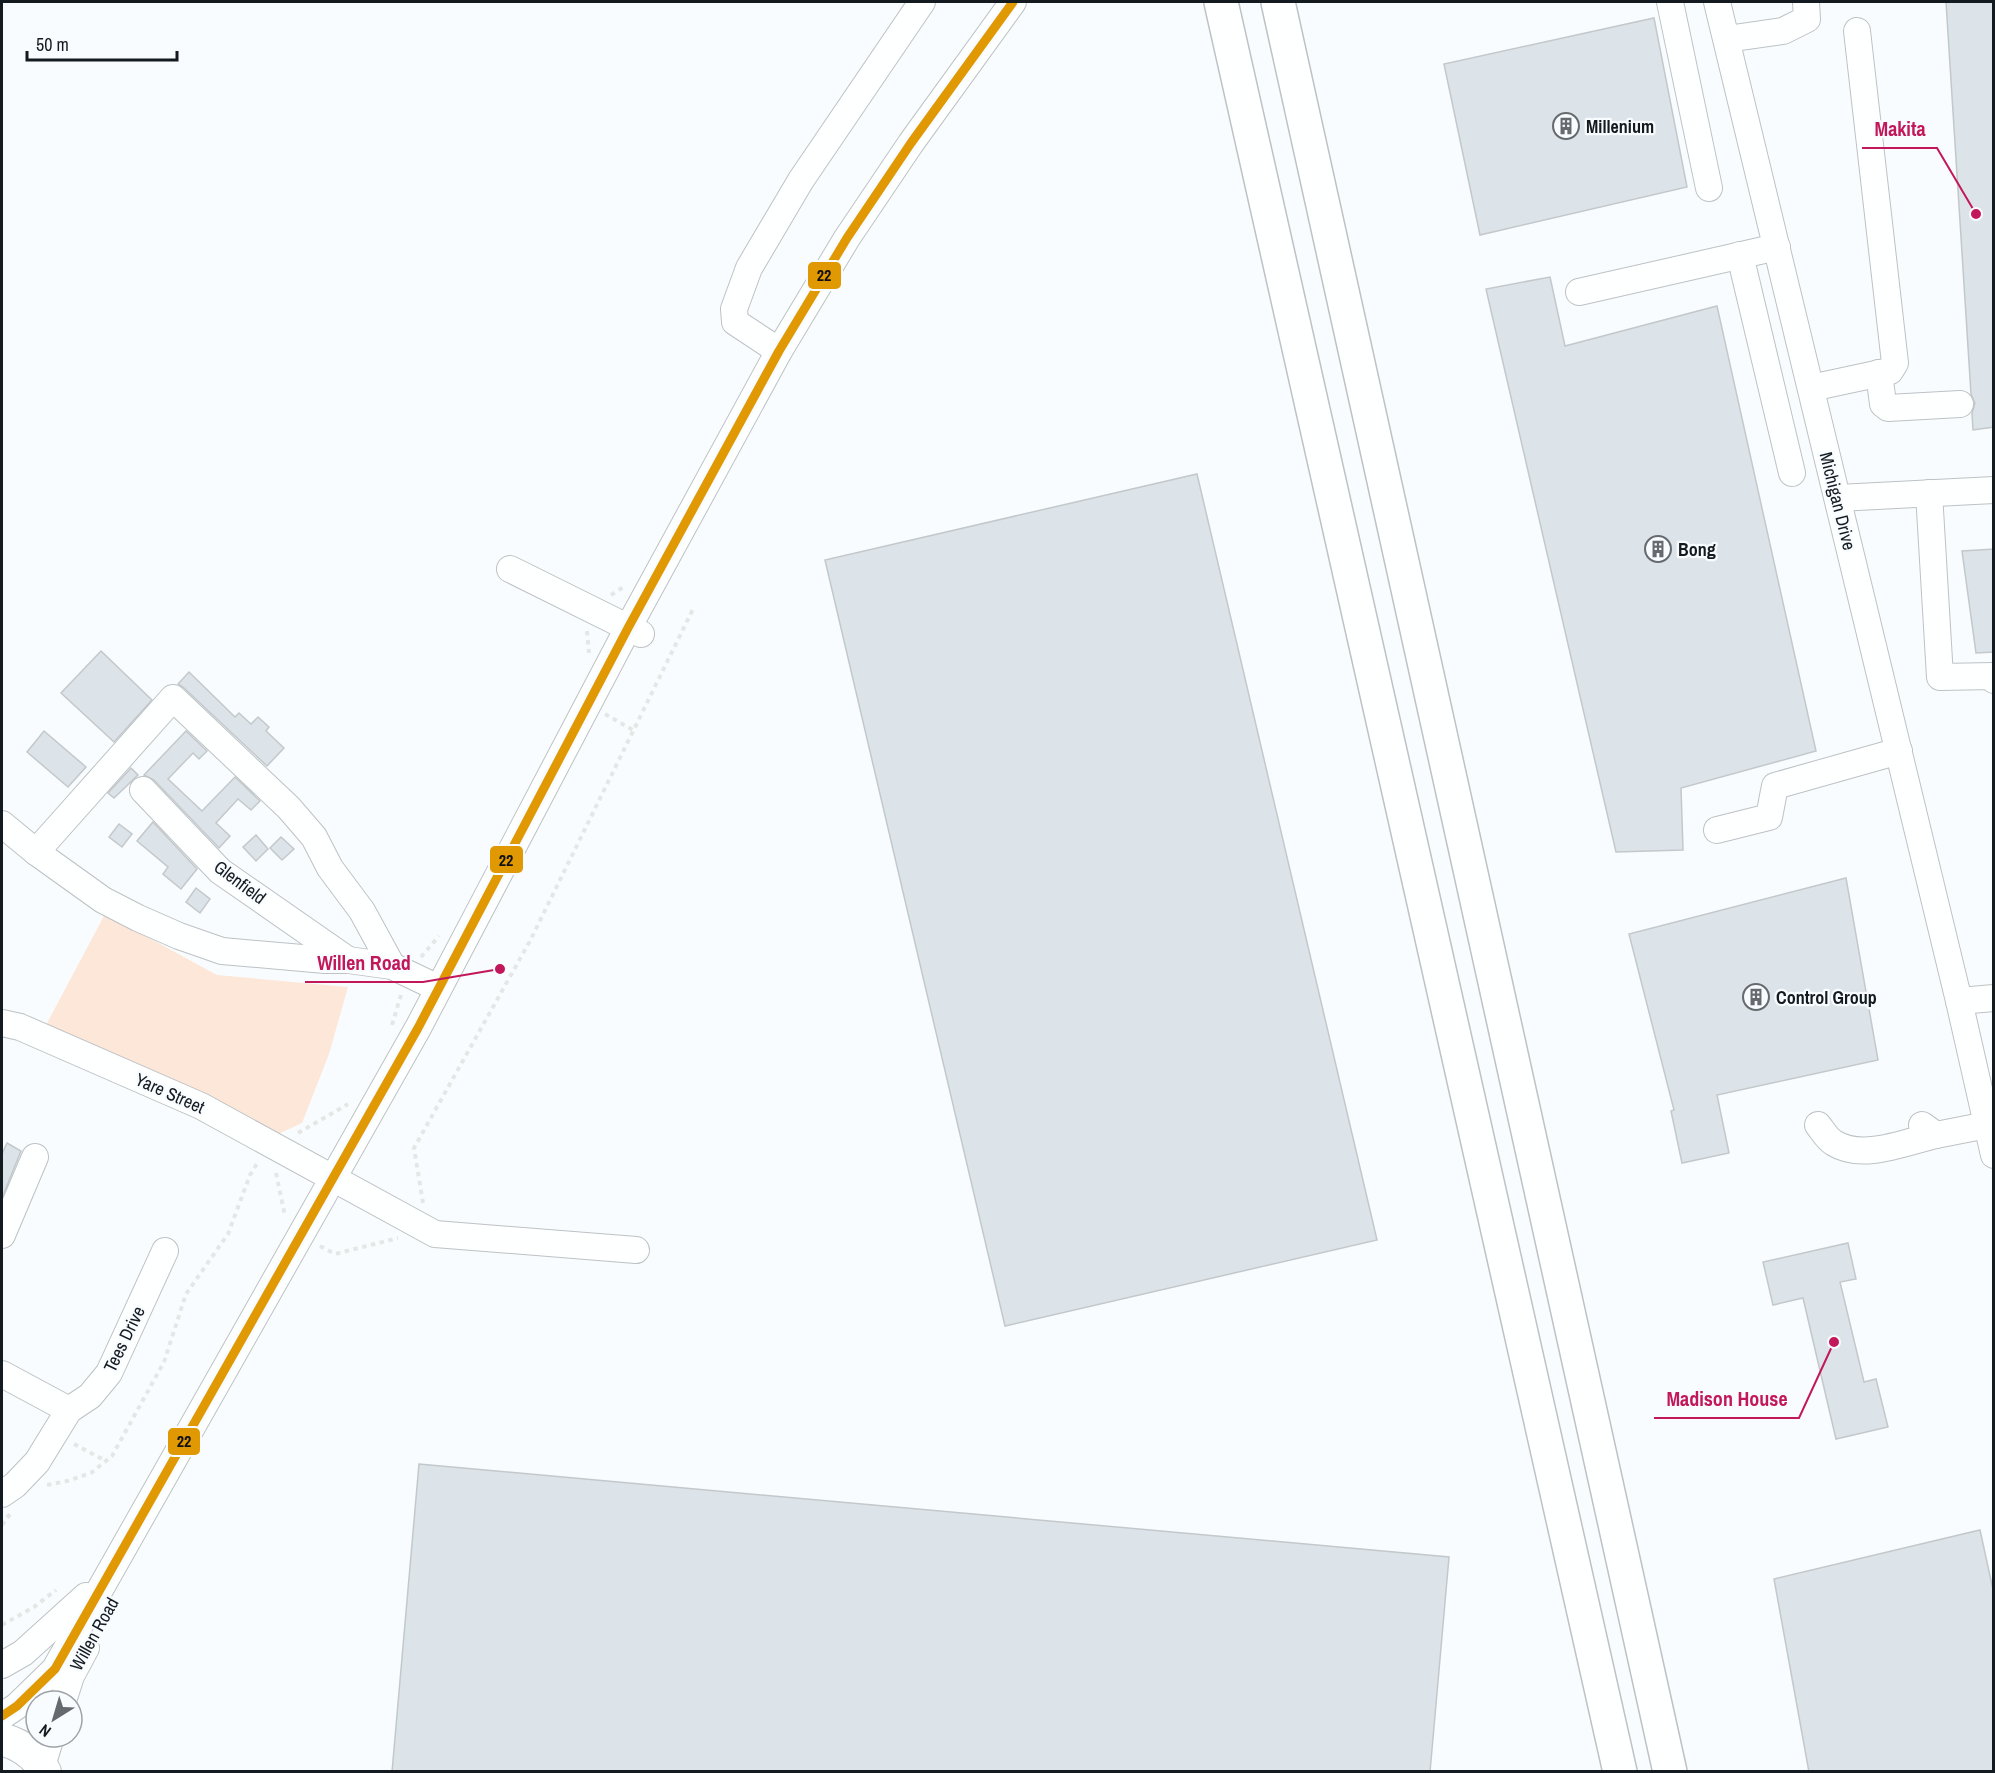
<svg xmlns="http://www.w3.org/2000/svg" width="1995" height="1773" viewBox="0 0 1995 1773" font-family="'Archivo Narrow',sans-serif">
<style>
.green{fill:#fce7d9}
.building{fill:#dce4ea;stroke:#c3c8cb;stroke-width:1.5}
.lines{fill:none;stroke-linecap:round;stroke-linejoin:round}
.minor-casing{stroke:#bdc2c5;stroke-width:28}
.major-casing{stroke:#bdc2c5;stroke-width:34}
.highway-casing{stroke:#bdc2c5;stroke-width:36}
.path{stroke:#e5e7e7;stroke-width:4;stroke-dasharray:4.5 4.5;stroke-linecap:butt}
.minor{stroke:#feffff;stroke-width:26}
.major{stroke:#feffff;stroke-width:32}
.highway{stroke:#feffff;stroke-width:33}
.bus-1-casing{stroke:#f8fcff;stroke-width:14}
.bus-1{stroke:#e09803;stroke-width:9}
.labels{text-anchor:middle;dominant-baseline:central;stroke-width:4.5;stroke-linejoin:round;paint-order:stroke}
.poi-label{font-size:18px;font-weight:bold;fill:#141b20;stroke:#f8fcff;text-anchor:start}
.street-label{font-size:18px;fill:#141b20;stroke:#f8fcff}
.leader{fill:none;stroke:#c2185b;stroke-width:2}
.callout-dot{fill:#c2185b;stroke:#f8fcff;stroke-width:2}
.callout-label{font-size:20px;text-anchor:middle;font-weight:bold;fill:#c2185b;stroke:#f8fcff;stroke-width:4.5;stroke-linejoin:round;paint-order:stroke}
.line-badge{stroke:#f8fcff;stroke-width:2}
.pale-badge-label{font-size:16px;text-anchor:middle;font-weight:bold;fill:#111}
</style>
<rect width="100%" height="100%" fill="#f9fcfe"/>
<!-- green -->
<polygon class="green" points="105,914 217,975 348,987 329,1054 302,1123 274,1136 45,1027"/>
<!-- building -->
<g class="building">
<polygon points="1946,2 1994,2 1994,427 1973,430 1972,413 1975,403 1971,394"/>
<polygon points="1654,18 1687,187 1480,235 1444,64"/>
<polygon points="1550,277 1565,346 1717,306 1816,751 1681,788 1683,850 1616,852 1486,289"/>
<polygon points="1197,474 1377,1240 1005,1326 825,560"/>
<polygon points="1994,549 1994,652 1976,653 1962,551"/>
<polygon points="101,651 152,700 114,742 61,693"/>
<polygon points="189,672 235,717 239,713 251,724 258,717 269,727 266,731 284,748 267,766 183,687 178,684"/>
<polygon points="44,731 86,767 68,787 27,752"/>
<polygon points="186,731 207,751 199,759 193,753 168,779 202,811 235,777 260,801 251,810 238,799 216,823 230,836 219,848 154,780 144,775"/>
<polygon points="131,768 138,775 114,798 108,793"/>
<polygon points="153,822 197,869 181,889 163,874 168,867 137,841"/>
<polygon points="119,824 132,834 122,847 109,837"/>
<polygon points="256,835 268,849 256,861 243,847"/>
<polygon points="281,837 294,849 282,860 270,848"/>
<polygon points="1846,878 1878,1060 1717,1095 1729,1153 1682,1163 1671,1111 1674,1110 1629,934"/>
<polygon points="196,888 210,899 200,913 186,902"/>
<polygon points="7,1143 21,1151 2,1198 2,1154"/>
<polygon points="1848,1243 1856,1279 1840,1282 1864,1382 1876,1379 1888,1427 1836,1439 1803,1298 1773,1305 1763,1262"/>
<polygon points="419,1464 1449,1557 1430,1772 392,1772"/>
<polygon points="1980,1530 1994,1594 1994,1772 1809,1772 1774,1579"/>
</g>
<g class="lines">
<defs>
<g id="minor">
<polyline points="1670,2 1709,188"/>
<polyline points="1717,2 1959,1001 1994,1155"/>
<polyline points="1727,39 1783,31 1807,19 1806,2"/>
<polyline points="1740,255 1792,473"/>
<polyline points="1579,292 1777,247"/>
<polyline points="779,351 735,322 734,309 749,268 801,180 922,2"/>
<polyline points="1879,373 1883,404 1888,408 1960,404"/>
<polyline points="1811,388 1890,371 1895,363 1857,31"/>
<polyline points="1929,493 1940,677 1993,676 1994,680"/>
<polyline points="1838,498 1994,490"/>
<polyline points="510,569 641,634"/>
<polyline points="143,790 220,871 348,960"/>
<polyline points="2,824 36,852 103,900 138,918 179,936 222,951 325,960 348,960 392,966 438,988"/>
<polyline points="1717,830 1769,817 1775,786 1899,751"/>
<polyline points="36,852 173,698 289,808 314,837 330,868 362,911 392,966"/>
<polyline points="1959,1001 1994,998"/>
<polyline points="2,1023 20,1027 201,1106 435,1234 636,1250"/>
<path d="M 1818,1125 C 1823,1131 1827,1139 1834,1143 C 1863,1161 1905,1142 1936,1135"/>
<polyline points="1922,1125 1936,1135 1987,1125"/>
<polyline points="2,1235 35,1157"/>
<polyline points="2,1374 69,1410 90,1396 109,1373 165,1251"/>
<polyline points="2,1494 15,1485 37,1462 69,1410"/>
<polyline points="2,1665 23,1653 86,1596"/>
<polyline points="63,1701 71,1676 86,1648"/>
<polyline points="2,1716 17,1706 55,1669 418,1028 628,628 779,351 847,238 911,143 1013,2"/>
<polyline points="42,1766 51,1737"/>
</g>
<path id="major" d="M 2,1739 C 19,1744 36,1754 45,1772"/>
<g id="highway">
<polyline points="1221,2 1620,1772"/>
<polyline points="1278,2 1670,1772"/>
</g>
</defs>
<!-- minor casing -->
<use href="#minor" class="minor-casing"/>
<!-- major casing -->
<use href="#major" class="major-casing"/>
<!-- highway casing -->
<use href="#highway" class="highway-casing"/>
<!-- path -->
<g class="path">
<polyline points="611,595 625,586"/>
<polyline points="587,631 589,653"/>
<polyline points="605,714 633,730"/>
<polyline points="421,957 439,936"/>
<polyline points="392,1025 401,995"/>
<polyline points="298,1133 348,1104"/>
<polyline points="276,1173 285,1216"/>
<polyline points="423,1203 414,1148 530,941 694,607"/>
<polyline points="320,1246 335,1254 398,1238"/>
<polyline points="74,1444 106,1461"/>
<polyline points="47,1485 67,1481 91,1473 112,1456 164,1362 186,1294 228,1234 250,1175 258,1162"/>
<polyline points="2,1525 10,1514"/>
<polyline points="2,1625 34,1607 56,1590"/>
</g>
<!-- minor -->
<use href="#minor" class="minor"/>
<!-- major -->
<use href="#major" class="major"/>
<!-- highway -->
<use href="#highway" class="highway"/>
<defs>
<polyline id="bus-1" points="2,1716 17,1706 55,1669 418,1028 628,628 779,351 847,238 911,143 1013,2"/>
</defs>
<!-- bus-1 casing -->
<use href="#bus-1" class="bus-1-casing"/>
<!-- bus-1 -->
<use href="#bus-1" class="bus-1"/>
</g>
<!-- icons -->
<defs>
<symbol id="building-ring" viewBox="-11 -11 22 22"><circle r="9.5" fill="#f8fcff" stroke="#646a6e" stroke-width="1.5"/><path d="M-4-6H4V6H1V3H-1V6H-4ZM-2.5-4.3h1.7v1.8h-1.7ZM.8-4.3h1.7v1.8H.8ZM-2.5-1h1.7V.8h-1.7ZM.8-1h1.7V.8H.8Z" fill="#646a6e"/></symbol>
</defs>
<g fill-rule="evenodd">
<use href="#building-ring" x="1551" y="111" width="30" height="30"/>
<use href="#building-ring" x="1643" y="534" width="30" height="30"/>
<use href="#building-ring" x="1741" y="982" width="30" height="30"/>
</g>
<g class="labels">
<!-- poi labels -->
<g class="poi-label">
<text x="1586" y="126">Millenium</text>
<text x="1678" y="549">Bong</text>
<text x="1776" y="997">Control Group</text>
</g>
<!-- street labels -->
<g class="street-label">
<text transform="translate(1838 501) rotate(76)">Michigan Drive</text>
<text transform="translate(240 882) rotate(37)">Glenfield</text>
<text transform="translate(170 1093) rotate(24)">Yare Street</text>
<text transform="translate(124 1339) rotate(-64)">Tees Drive</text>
<text transform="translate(94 1634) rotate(-61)">Willen Road</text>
</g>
</g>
<!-- callouts -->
<path class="leader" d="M1976 214L1937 148H1862M500 969L423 982H305M1834 1342L1799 1418H1654"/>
<g class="callout-dot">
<circle cx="1976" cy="214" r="6"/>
<circle cx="500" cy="969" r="6"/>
<circle cx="1834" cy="1342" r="6"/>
</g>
<g class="callout-label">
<text x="1900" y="136">Makita</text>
<text x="364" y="970">Willen Road</text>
<text x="1727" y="1406">Madison House</text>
</g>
<g class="line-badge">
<rect x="807" y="261" width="35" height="29" rx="6" fill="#e09803"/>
<rect x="489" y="845" width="35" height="29" rx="6" fill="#e09803"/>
<rect x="167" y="1427" width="34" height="29" rx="6" fill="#e09803"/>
</g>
<g class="pale-badge-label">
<text x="824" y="281">22</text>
<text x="506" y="866">22</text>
<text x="184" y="1447">22</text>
</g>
<!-- border -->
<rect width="1995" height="1773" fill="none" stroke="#141b20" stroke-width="6"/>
<!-- north arrow -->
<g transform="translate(54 1719) rotate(217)"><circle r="28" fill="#f8fcff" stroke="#9da2a6" stroke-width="1.5"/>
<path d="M0-4.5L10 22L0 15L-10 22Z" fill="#646a6e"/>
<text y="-9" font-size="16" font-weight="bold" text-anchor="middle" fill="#141b20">N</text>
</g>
<!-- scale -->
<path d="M27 51v9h150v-9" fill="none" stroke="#141b20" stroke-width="3"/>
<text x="36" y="51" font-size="18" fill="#141b20" stroke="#f8fcff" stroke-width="4.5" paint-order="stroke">50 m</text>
</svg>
